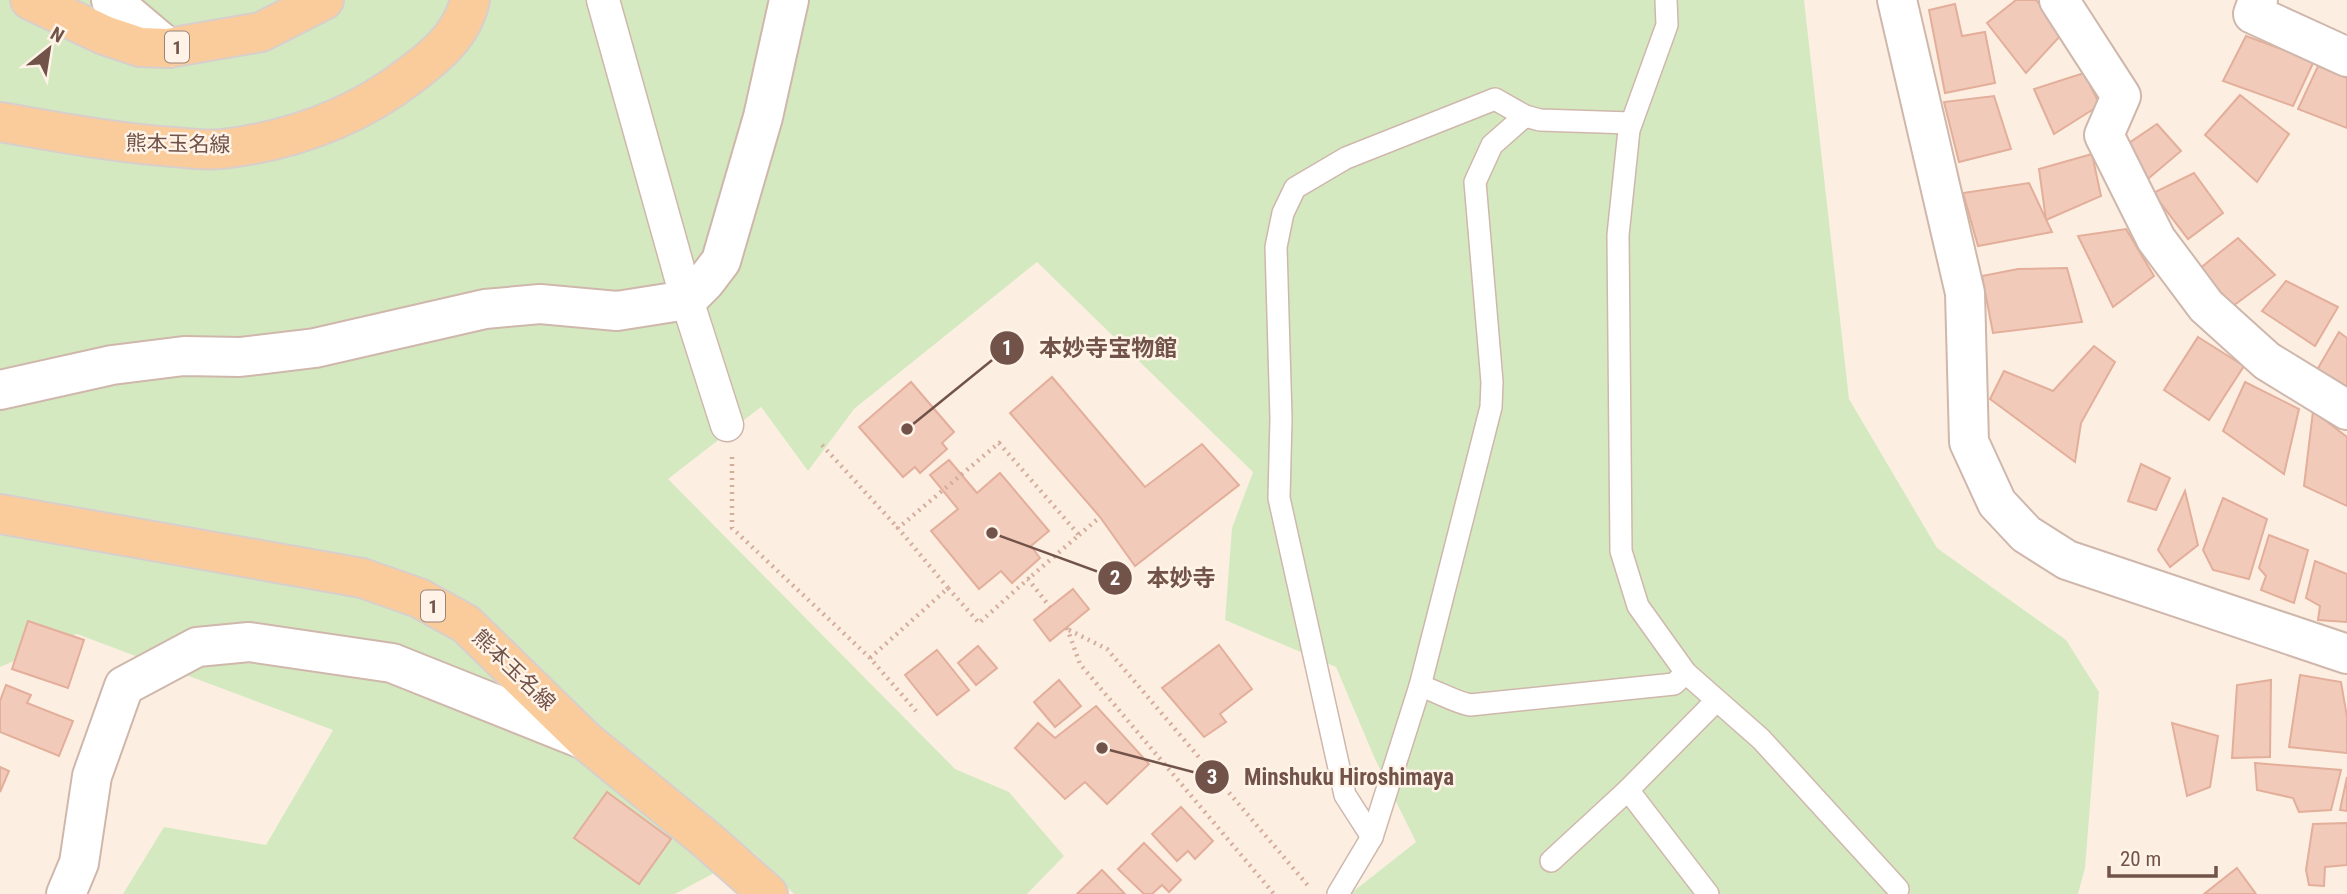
<svg xmlns="http://www.w3.org/2000/svg" width="2347" height="894" viewBox="0 0 2347 894" font-family="'Roboto Condensed','Noto Sans JP',sans-serif">
<style>
.green{fill:#d5e9c1}
.building{fill:#f1caba;stroke:#e3ae9a;stroke-width:2}
.lines{fill:none;stroke-linecap:round;stroke-linejoin:round}
.service-casing{stroke:#cfb7ac;stroke-width:24}
.pedestrian-casing{stroke:#cfb7ac;stroke-width:35}
.minor-casing{stroke:#cfb7ac;stroke-width:42}
.primary-casing{stroke:#d8cfcc;stroke-width:42}
.path{stroke:#d5ad9d;stroke-width:4.5;stroke-dasharray:2 5;stroke-linecap:butt}
.service{stroke:#fff;stroke-width:21}
.pedestrian{stroke:#fff;stroke-width:32}
.minor{stroke:#fff;stroke-width:38}
.primary{stroke:#facc9b;stroke-width:38}
.labels{text-anchor:middle;dominant-baseline:central;stroke-width:5;stroke-linejoin:round;paint-order:stroke}
.shield{fill:#fff3e8;stroke:#9c8379;stroke-width:2}
.shield-label{font-size:19px;font-weight:bold;fill:#725349}
.street-label{font-size:21px;fill:#725349;stroke:#fff3e8}
.leader{fill:none;stroke:#725349;stroke-width:2.5}
.callout-dot{fill:#725349;stroke:#fff3e8;stroke-width:2.5}
.mark-label{font-size:21px;text-anchor:middle;font-weight:bold;fill:#fff}
.callout-label{font-size:23px;text-anchor:middle;font-weight:bold;fill:#725349;stroke:#fff3e8;stroke-width:5;stroke-linejoin:round;paint-order:stroke}
</style>
<rect width="100%" height="100%" fill="#fcefe2"/>
<!-- green -->
<polygon class="green" points="0,0 1804,0 1849,399 1937,548 2066,640 2099,692 2085,868 2078,894 1350,894 1416,842 1375,759 1336,667 1225,620 1232,528 1253,472 1037,262 854,409 808,471 761,407 668,479 955,769 1009,792 1064,856 1027,894 794,894 753,852 675,894 123,894 164,827 266,845 333,730 77,634 0,667"/>
<!-- building -->
<g class="building">
<polygon points="2016,0 2036,0 2062,34 2026,73 1987,23"/>
<polygon points="1955,4 1962,36 1985,32 1995,83 1945,93 1929,10"/>
<polygon points="2246,36 2314,61 2293,106 2223,81"/>
<polygon points="2318,66 2347,78 2347,128 2298,109"/>
<polygon points="2084,73 2100,105 2054,134 2034,89"/>
<polygon points="2240,95 2289,134 2257,182 2205,135"/>
<polygon points="1994,96 2011,149 1959,162 1944,102"/>
<polygon points="2157,124 2181,151 2143,183 2129,143"/>
<polygon points="2092,154 2101,196 2046,220 2039,169"/>
<polygon points="2194,173 2223,213 2188,239 2153,193"/>
<polygon points="2029,183 2052,232 1978,246 1963,193"/>
<polygon points="2126,229 2154,276 2113,307 2078,236"/>
<polygon points="2238,238 2275,275 2233,306 2199,269"/>
<polygon points="2067,268 2082,322 1993,333 1982,276 2018,269"/>
<polygon points="2286,281 2338,307 2315,346 2262,311"/>
<polygon points="2339,332 2347,338 2347,388 2317,370"/>
<polygon points="2198,337 2244,366 2209,420 2164,390"/>
<polygon points="2094,346 2115,362 2081,423 2075,462 1990,399 2004,371 2053,391"/>
<polygon points="1052,377 1145,487 1202,444 1239,485 1135,566 1100,517 1010,413"/>
<polygon points="911,382 954,432 942,443 947,449 920,473 915,467 903,477 859,427"/>
<polygon points="2245,382 2299,409 2284,474 2223,431"/>
<polygon points="2313,411 2347,437 2347,506 2304,486"/>
<polygon points="949,460 977,493 1000,473 1049,531 1031,546 1040,558 1012,583 1001,571 979,589 931,531 958,509 930,475"/>
<polygon points="2141,464 2170,478 2156,510 2128,501"/>
<polygon points="2185,491 2198,545 2170,567 2158,550"/>
<polygon points="2223,498 2267,519 2249,579 2213,570 2203,550"/>
<polygon points="2269,535 2308,550 2294,603 2261,590 2266,576 2259,568"/>
<polygon points="2315,561 2347,574 2347,622 2318,620 2320,606 2306,598"/>
<polygon points="1073,589 1089,609 1050,641 1034,620"/>
<polygon points="28,621 84,640 68,688 12,669"/>
<polygon points="1219,645 1252,689 1220,714 1226,722 1204,737 1162,688"/>
<polygon points="978,646 997,668 976,685 958,663"/>
<polygon points="937,650 969,690 937,715 905,675"/>
<polygon points="2300,675 2341,682 2347,717 2347,753 2289,747"/>
<polygon points="1059,680 1081,706 1055,727 1034,702"/>
<polygon points="2271,680 2270,757 2232,758 2237,685"/>
<polygon points="6,685 31,695 27,703 73,721 59,756 0,732 0,701"/>
<polygon points="1096,706 1149,764 1107,804 1085,782 1065,799 1015,748 1038,723 1055,738"/>
<polygon points="2172,723 2218,736 2210,787 2187,796"/>
<polygon points="2255,763 2341,770 2331,810 2299,812 2293,798 2257,790"/>
<polygon points="0,767 9,771 0,792"/>
<polygon points="2347,777 2347,811 2340,810"/>
<polygon points="607,792 671,839 639,884 574,838"/>
<polygon points="1181,807 1213,841 1195,859 1188,851 1177,861 1152,834"/>
<polygon points="2347,823 2347,865 2325,867 2324,886 2309,885 2306,870 2313,824"/>
<polygon points="1144,843 1181,880 1169,892 1162,885 1152,894 1144,894 1118,869"/>
<polygon points="2237,868 2256,894 2204,894"/>
<polygon points="1102,870 1125,894 1077,894"/>
</g>
<g class="lines">
<defs>
<g id="service">
<polyline points="1666,0 1667,25 1629,130 1618,235 1621,551 1638,606 1686,673 1761,739 1898,889"/>
<path d="M 1420,686 C 1437,691 1452,701 1470,705 L 1674,684 L 1686,673"/>
<polyline points="1628,790 1708,894"/>
<polyline points="1372,837 1420,686 1491,407 1492,382 1475,182 1492,145 1525,116 1540,120 1631,123"/>
<polyline points="1551,861 1628,790 1716,701"/>
<polyline points="1338,894 1372,837 1345,795 1279,498 1281,418 1276,247 1283,213 1295,188 1346,158 1495,99 1525,116"/>
</g>
<polyline id="pedestrian" points="603,0 687,300 727,425"/>
<g id="minor">
<polyline points="111,0 168,48"/>
<polyline points="1897,0 1965,293 1969,442 1997,503 2026,534 2067,560 2347,654"/>
<polyline points="2059,0 2121,96 2104,135 2156,239 2206,306 2267,361 2347,410"/>
<polyline points="2258,0 2253,14 2347,57"/>
<polyline points="0,390 112,365 184,356 240,357 315,348 485,309 540,304 617,311 687,300 705,282 721,261 763,117 789,0"/>
<polyline points="66,894 79,863 92,776 124,686 197,647 249,642 392,663 585,740"/>
</g>
<g id="primary">
<polyline points="30,0 104,35 140,47 168,48 261,32 324,0"/>
<path d="M 0,122 C 58,132 115,143 174,147 C 189,148 207,151 222,149 C 290,141 354,118 408,77 C 436,56 462,35 470,0"/>
<polyline points="0,514 362,578 419,598 466,624 586,741 707,840 768,894"/>
</g>
</defs>
<!-- service casing -->
<use href="#service" class="service-casing"/>
<!-- pedestrian casing -->
<use href="#pedestrian" class="pedestrian-casing"/>
<!-- minor casing -->
<use href="#minor" class="minor-casing"/>
<!-- primary casing -->
<use href="#primary" class="primary-casing"/>
<!-- path -->
<g class="path">
<polyline points="822,445 898,528"/>
<polyline points="732,457 732,528 870,658 916,711"/>
<polyline points="1079,535 1100,517"/>
<polyline points="948,588 898,528 999,443 1079,535 1028,579"/>
<polyline points="1067,628 1080,664 1274,894"/>
<polyline points="1069,630 1107,649 1310,888"/>
<polyline points="870,658 948,588 979,623 1028,579 1050,607"/>
</g>
<!-- service -->
<use href="#service" class="service"/>
<!-- pedestrian -->
<use href="#pedestrian" class="pedestrian"/>
<!-- minor -->
<use href="#minor" class="minor"/>
<!-- primary -->
<use href="#primary" class="primary"/>
</g>
<g class="labels">
<!-- shield labels -->
<g class="shield">
<rect x="165" y="31.5" width="24" height="31" rx="5"/>
<rect x="421" y="590.5" width="24" height="31" rx="5"/>
</g>
<g class="shield-label">
<text x="177" y="47">1</text>
<text x="433" y="606">1</text>
</g>
<!-- street labels -->
<g class="street-label">
<text transform="translate(178 144) rotate(1)">熊本玉名線</text>
<text transform="translate(514 670) rotate(44)">熊本玉名線</text>
</g>
</g>
<!-- callouts -->
<path class="leader" d="M907 429L1007 348M992 533L1115 578M1102 748L1212 777"/>
<g class="callout-dot">
<circle cx="907" cy="429" r="7"/>
<circle cx="992" cy="533" r="7"/>
<circle cx="1102" cy="748" r="7"/>
<circle cx="1007" cy="348" r="18"/>
<circle cx="1115" cy="578" r="18"/>
<circle cx="1212" cy="777" r="18"/>
</g>
<g class="mark-label">
<text x="1007" y="355">1</text>
<text x="1115" y="585">2</text>
<text x="1212" y="784">3</text>
</g>
<g class="callout-label">
<text x="1108" y="356">本妙寺宝物館</text>
<text x="1181" y="586">本妙寺</text>
<text x="1349" y="785">Minshuku Hiroshimaya</text>
</g>
<!-- north arrow -->
<g transform="translate(49 49) rotate(30)" stroke="#fff3e8" stroke-width="5" paint-order="stroke">
<path d="M0-5L12 26L0 18L-12 26Z" fill="#725349"/>
<text y="-10" font-size="19" font-weight="bold" text-anchor="middle" fill="#725349">N</text>
</g>
<!-- scale -->
<path d="M2109 866v10h107v-10" fill="none" stroke="#725349" stroke-width="3.5"/>
<text x="2120" y="866" font-size="21" fill="#725349" stroke="#fff3e8" stroke-width="5" paint-order="stroke">20 m</text>
</svg>
